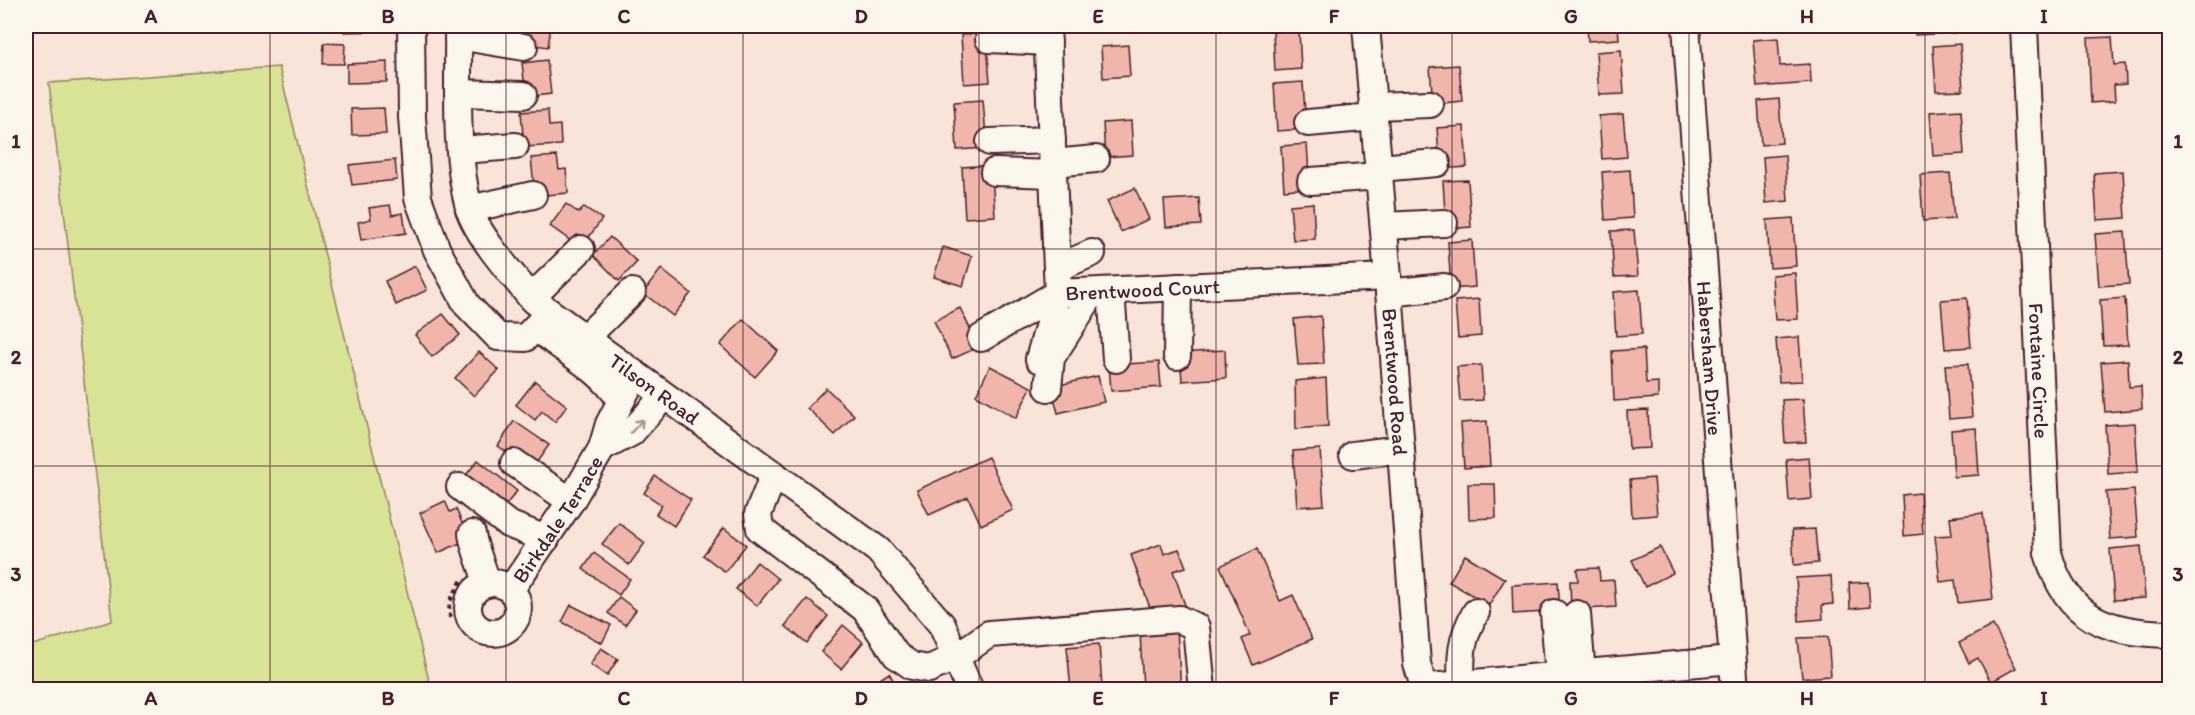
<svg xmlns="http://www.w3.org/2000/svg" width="2195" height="715" viewBox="0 0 2195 715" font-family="Itim,sans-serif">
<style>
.green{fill:#d8e396;stroke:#918160;stroke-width:1.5}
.building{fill:#f0b6ab;stroke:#4a1f2b;stroke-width:1.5}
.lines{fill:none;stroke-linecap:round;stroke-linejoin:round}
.minor-casing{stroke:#4a1f2b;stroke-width:30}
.path{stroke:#4a1f2b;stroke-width:4;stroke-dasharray:4.5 4.5;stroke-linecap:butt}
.minor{stroke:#fbf7ec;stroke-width:26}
.oneway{stroke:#ab9695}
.grid{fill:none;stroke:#4a1f2b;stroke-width:1.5;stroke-opacity:0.55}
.labels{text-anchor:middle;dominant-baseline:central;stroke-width:4.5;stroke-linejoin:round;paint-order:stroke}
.street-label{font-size:21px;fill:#4a1f2b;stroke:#fbf7ec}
.neatline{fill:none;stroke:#4a1f2b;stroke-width:2}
.grid-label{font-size:20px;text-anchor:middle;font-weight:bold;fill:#4a1f2b}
</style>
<rect width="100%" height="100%" fill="#f8e4d8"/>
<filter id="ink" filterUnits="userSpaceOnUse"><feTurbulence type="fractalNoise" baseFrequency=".0167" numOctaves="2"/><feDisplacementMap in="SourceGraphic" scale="12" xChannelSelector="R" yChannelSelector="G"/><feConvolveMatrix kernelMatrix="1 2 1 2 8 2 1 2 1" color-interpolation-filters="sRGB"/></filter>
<g filter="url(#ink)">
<!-- green -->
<polygon class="green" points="279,67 431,689 26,689 26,647 112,621 49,83"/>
<!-- building -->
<g class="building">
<polygon points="344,26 388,26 388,31 344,32"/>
<polygon points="525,26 551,26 548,47 522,43"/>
<polygon points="1100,26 1129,26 1129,28 1101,30"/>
<polygon points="1587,26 1618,26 1619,39 1588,41"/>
<polygon points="1914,26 1953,26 1954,33 1915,35"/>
<polygon points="1299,30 1301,69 1275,71 1273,32"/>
<polygon points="986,33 990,82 964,84 961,35"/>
<polygon points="2112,37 2114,65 2125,64 2126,84 2114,85 2115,101 2091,103 2088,38"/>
<polygon points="1778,38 1780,66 1810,64 1811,83 1757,87 1753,40"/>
<polygon points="324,43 345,44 344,64 323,64"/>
<polygon points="1960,44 1963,90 1936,91 1933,46"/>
<polygon points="1128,45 1130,76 1103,78 1101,47"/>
<polygon points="1621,50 1624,94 1599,95 1596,52"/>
<polygon points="547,60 551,94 526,97 522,63"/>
<polygon points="387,62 387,82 347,83 347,64"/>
<polygon points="1459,65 1462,101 1433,104 1430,67"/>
<polygon points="1303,82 1306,129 1277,131 1274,84"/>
<polygon points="1779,99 1782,143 1761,145 1758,101"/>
<polygon points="983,100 987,148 957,150 954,102"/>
<polygon points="384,108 386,134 352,135 351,109"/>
<polygon points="548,110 549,126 560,125 561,145 524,147 521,112"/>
<polygon points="1961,110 1964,154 1933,156 1930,112"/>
<polygon points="1623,114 1627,157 1602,159 1599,116"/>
<polygon points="1131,121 1133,155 1105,157 1103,123"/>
<polygon points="1464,126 1467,167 1440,169 1437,128"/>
<polygon points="1307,144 1310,188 1284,190 1281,146"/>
<polygon points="1785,155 1788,201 1766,203 1763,157"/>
<polygon points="557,156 559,170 566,169 568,193 535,196 531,158"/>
<polygon points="395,160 397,180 352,185 349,165"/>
<polygon points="991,165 995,216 965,218 962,167"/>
<polygon points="1630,170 1633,218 1605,220 1602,172"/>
<polygon points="2123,171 2126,218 2097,220 2094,173"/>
<polygon points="1950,173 1954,219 1923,221 1920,175"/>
<polygon points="1468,180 1471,227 1446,229 1443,181"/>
<polygon points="1135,188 1149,219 1121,232 1107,201"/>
<polygon points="1199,198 1201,225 1166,227 1164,200"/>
<polygon points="1313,203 1315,239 1293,240 1290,205"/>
<polygon points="566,204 579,213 584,207 602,219 581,248 550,226"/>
<polygon points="390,205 392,215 403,213 406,233 361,240 358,222 371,219 369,208"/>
<polygon points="1793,218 1796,266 1770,268 1767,220"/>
<polygon points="1634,230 1638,276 1614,277 1611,231"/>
<polygon points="2125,232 2129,284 2099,286 2095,234"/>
<polygon points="610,237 637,262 619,281 593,255"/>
<polygon points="1472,240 1475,287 1451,289 1448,242"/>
<polygon points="943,247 972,256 963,286 934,277"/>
<polygon points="415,266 427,290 396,305 385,281"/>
<polygon points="661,269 691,293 673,316 643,293"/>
<polygon points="1795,273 1798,319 1775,320 1772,275"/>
<polygon points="1639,290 1642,334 1616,336 1613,292"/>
<polygon points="1967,298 1971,347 1945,349 1941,300"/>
<polygon points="2125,298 2128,345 2103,346 2100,300"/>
<polygon points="1479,299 1481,336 1458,338 1455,301"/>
<polygon points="960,308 979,347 952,359 934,321"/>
<polygon points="443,314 460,335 432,357 415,335"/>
<polygon points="1321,316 1324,364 1298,365 1294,319"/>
<polygon points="743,319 778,351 755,377 720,345"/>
<polygon points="1799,337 1802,381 1779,382 1776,339"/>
<polygon points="1644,349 1646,383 1658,382 1658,398 1614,401 1612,351"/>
<polygon points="1225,350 1226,378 1182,381 1180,353"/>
<polygon points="479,352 499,370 474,396 455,378"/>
<polygon points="2128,360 2129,387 2141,386 2142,409 2105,412 2101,362"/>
<polygon points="1159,362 1161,387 1111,391 1109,365"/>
<polygon points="1968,364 1972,417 1949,419 1945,365"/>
<polygon points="1481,365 1483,400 1460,401 1457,367"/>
<polygon points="990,366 1031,387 1016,418 976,395"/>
<polygon points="1098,376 1104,402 1058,413 1051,387"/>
<polygon points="1326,378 1328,426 1296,429 1295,381"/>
<polygon points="535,381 567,406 555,422 542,411 535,420 516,405"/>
<polygon points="826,388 854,415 835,435 807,408"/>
<polygon points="1803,399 1806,442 1785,443 1782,400"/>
<polygon points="1648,410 1650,448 1629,449 1627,411"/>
<polygon points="514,421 549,445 532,469 498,446"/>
<polygon points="1487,421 1490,466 1464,468 1461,423"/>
<polygon points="2135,423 2138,472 2108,474 2105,425"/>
<polygon points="1976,428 1979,475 1954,477 1951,430"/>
<polygon points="1320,449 1324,505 1297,507 1293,451"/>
<polygon points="988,457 1013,510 981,525 968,497 929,515 917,490"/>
<polygon points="1809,457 1812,499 1789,501 1786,459"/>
<polygon points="478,460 517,491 501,511 462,480"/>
<polygon points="655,476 691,500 674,526 656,514 662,505 644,493"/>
<polygon points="1654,478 1657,515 1632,517 1630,480"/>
<polygon points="1468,484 1495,484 1496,518 1469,519"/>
<polygon points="2134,490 2138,537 2110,539 2106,492"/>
<polygon points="1920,493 1923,534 1904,536 1902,495"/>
<polygon points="445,501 450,512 456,509 469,539 438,553 420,513"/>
<polygon points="1983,513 1993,599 1958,603 1955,580 1940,582 1935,536 1952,535 1950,517"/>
<polygon points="619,523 645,543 629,565 602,544"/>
<polygon points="724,528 746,545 725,572 703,555"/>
<polygon points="1815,529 1818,563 1794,565 1792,530"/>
<polygon points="1161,544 1164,554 1179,549 1186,567 1173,571 1185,605 1153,616 1131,555"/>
<polygon points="2141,546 2145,598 2114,600 2110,549"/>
<polygon points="1660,547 1673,573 1645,587 1632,560"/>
<polygon points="1257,549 1280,601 1293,595 1312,639 1253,665 1242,639 1250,635 1220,566"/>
<polygon points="594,553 630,579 619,595 583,569"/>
<polygon points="1465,555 1505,579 1489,605 1449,582"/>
<polygon points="757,562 778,579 757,606 736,589"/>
<polygon points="1599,568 1600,581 1614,580 1616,607 1571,610 1570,581 1578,581 1577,569"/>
<polygon points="1831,576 1833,604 1822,605 1823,619 1799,621 1796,578"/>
<polygon points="1558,582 1560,611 1513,614 1512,585"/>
<polygon points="1868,582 1870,607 1850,609 1849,583"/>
<polygon points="619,597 636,610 625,625 608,613"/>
<polygon points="807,599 828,616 807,643 785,626"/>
<polygon points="571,605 611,625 602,643 562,622"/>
<polygon points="843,625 863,642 841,669 821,652"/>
<polygon points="1993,625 2016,668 1991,682 1978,658 1969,663 1959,643"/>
<polygon points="1177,630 1181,690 1143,690 1140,632"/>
<polygon points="1828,637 1831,676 1802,678 1798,638"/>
<polygon points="1099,644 1102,687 1071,690 1067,647"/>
<polygon points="601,648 618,659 607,676 590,664"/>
<polygon points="889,673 899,690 863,690"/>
<polygon points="2033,684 2045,690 2030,690"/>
</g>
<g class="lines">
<defs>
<g id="minor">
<polyline points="411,26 412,117 418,198 437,250 467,305 498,337 525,338 549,313"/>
<path id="s1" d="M 458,26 C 459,83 454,152 469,208 C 477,236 515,278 534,301 L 878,550 L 942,625 L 970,690"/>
<path id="s2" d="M 1047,26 L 1058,293 L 1388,277"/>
<path id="s3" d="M 1366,26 L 1388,277 L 1417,664 L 1423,683 L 1429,687 L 1732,660"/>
<path id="s4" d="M 1686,26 L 1735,690"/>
<path id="s5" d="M 2024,26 L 2048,553 C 2066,618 2106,633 2170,634"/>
<polyline points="458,36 524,47"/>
<polyline points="989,39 1048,42"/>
<polyline points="459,93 523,95"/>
<polyline points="1373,106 1430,104"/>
<polyline points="1308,123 1374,117"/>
<polyline points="990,142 1052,140"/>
<polyline points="461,150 515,146"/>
<polyline points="1053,163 1096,159"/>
<polyline points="1379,168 1437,163"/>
<polyline points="994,172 1053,174"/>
<polyline points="1311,181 1379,176"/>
<polyline points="469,209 533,195"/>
<polyline points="1384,226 1444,223"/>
<polyline points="1057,268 1092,253"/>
<polyline points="1111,291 1116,359"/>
<polyline points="1389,293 1444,287"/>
<polyline points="531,298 581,249"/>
<path d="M 536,327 C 560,349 593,364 613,390"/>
<polyline points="585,338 632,292"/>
<polyline points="981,338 1058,293"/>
<polyline points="1177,356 1178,287"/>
<polyline points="1039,359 1058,293"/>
<polyline points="1048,388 1051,358 1093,292"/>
<polyline points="602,448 631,433 664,396"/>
<polyline points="1353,455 1401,449"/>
<polyline points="514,463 571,501"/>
<polyline points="774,474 758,514 760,529 865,609 896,655 912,666 929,669 956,657 989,634 1179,619 1196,627 1202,690"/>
<polyline points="460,487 508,524 546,539"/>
<path d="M 472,534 C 475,553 483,566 487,584"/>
<circle cx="493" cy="608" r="25"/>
<path id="s6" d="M 511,589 L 571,501 L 602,448 L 609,424 L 635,374"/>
<polyline points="1554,613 1559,676"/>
<polyline points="1577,614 1582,674"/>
<path d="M 1462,690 C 1460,659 1460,639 1476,612"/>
</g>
</defs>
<!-- minor casing -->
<use href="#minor" class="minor-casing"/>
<!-- path -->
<polyline class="path" points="450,618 449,603 463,578"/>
<!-- minor -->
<use href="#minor" class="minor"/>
</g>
<!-- one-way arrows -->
<defs><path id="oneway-shaft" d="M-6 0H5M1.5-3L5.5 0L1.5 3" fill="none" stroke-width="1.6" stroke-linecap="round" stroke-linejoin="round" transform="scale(1.5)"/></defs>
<use class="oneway" href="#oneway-shaft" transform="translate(637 426) rotate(-47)"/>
</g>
<!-- grid -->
<path class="grid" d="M 270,26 L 270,690M 506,26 L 506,690M 743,26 L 743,690M 979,26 L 979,690M 1216,26 L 1216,690M 1452,26 L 1452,690M 1689,26 L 1689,690M 1925,26 L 1925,690M 26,249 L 2170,249M 26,466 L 2170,466"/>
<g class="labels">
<!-- street labels -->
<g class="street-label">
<text stroke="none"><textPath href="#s2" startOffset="352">Brentwood Court</textPath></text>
<text stroke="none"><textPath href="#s4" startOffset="333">Habersham Drive</textPath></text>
<text stroke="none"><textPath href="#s5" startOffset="345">Fontaine Circle</textPath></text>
<text stroke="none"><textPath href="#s3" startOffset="357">Brentwood Road</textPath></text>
<text stroke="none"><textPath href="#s1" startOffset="446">Tilson Road</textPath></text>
<text stroke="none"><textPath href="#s6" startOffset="84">Birkdale Terrace</textPath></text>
</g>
</g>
<!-- margin -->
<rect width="2195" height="715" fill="none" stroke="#fbf7ec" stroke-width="66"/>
<rect x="33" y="33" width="2129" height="649" class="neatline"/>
<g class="grid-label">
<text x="151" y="23">A</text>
<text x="388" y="23">B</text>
<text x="624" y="23">C</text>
<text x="861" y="23">D</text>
<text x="1098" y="23">E</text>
<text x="1334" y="23">F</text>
<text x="1571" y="23">G</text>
<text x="1807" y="23">H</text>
<text x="2044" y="23">I</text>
<text x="16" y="148">1</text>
<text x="2178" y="148">1</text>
<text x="16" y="364">2</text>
<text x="2178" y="364">2</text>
<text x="16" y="581">3</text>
<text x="2178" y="581">3</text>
<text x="151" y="705">A</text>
<text x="388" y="705">B</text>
<text x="624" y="705">C</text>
<text x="861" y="705">D</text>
<text x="1098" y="705">E</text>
<text x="1334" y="705">F</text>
<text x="1571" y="705">G</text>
<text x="1807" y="705">H</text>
<text x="2044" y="705">I</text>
</g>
</svg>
